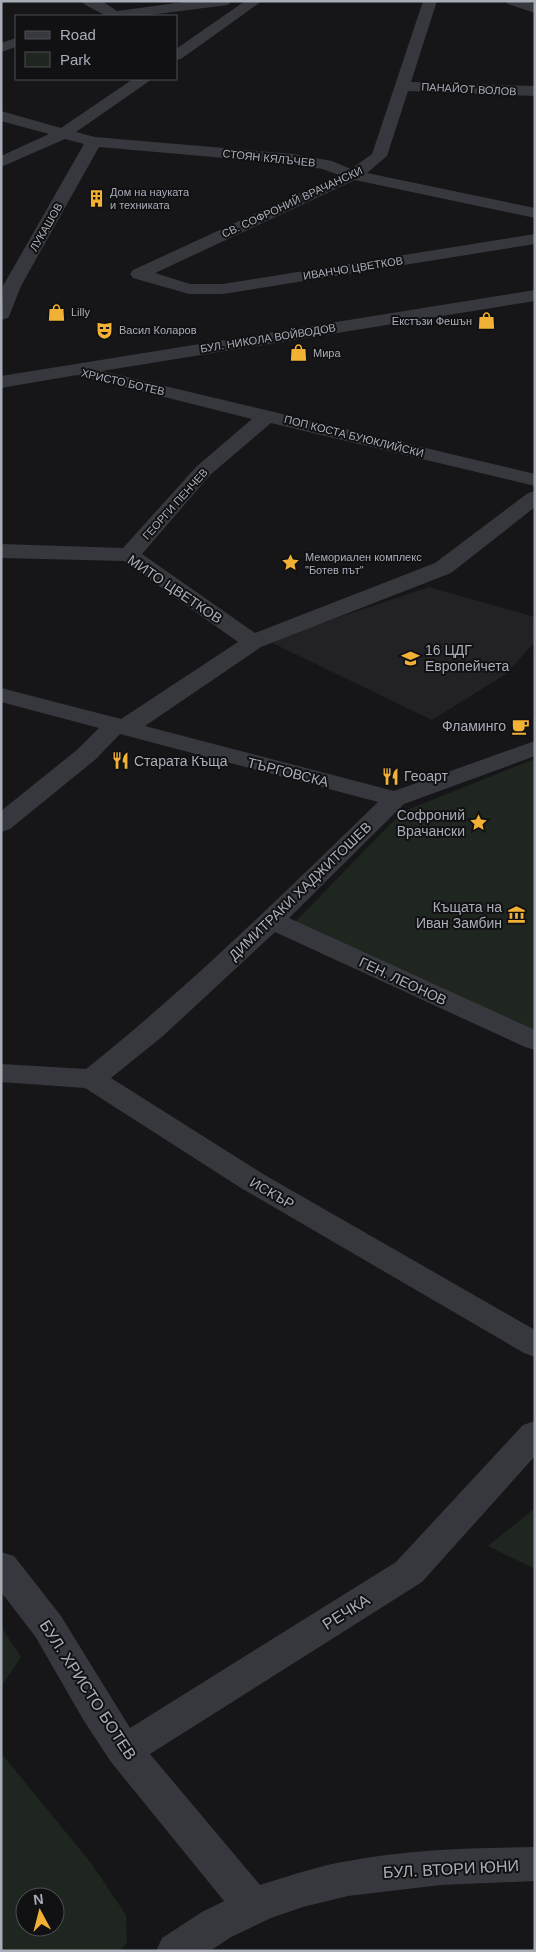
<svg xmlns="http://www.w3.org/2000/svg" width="536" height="1952" viewBox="0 0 536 1952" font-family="Arial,sans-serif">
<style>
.built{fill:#222225}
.green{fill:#1e261f;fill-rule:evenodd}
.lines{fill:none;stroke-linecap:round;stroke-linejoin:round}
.minor{fill:#37383d;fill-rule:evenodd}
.labels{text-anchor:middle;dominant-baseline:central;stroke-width:4;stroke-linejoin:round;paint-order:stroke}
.far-street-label{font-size:11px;fill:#a8adb8;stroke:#111113}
.far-poi-label{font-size:11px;fill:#a8adb8;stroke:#111113;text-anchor:start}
.street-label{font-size:14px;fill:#a8adb8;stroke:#111113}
.poi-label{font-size:14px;fill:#a8adb8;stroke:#111113;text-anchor:start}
.near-street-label{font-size:16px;fill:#a8adb8;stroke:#111113}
</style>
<rect width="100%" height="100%" fill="#161618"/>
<!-- built -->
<polygon class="built" points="429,587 535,617 535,642 506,674 432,720 268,641"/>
<!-- green -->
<g class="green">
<polygon points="532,760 535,761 535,1034 294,923 402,812"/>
<polygon points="535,1508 535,1569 488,1546"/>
<polygon points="1,1627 21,1657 1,1687"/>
<path d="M 1,1753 L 91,1863 L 126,1915 L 127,1943 L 119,1951 L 1,1951 ZM 25,1897 L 55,1897 L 55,1927 L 25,1927 Z"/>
</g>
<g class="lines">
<!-- minor -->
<g class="minor">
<path d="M 81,1 L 102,1 L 117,11 L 191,1 L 234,1 L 227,5 L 142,16 L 103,16 L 104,15 C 97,10 86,7 81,1 Z"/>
<polygon points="245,1 262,1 181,59 176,60 176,49"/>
<polygon points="423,1 437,1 411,82 535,86 535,96 408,91 387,156 367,173 535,208 535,218 355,180 155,273 190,284 223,284 535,234 535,244 223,294 189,294 133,278 130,274 133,270 339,175 322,169 293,164 99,147 21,286 10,314 8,318 1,320 3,286 84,144 65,139 1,167 1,156 49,134 1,121 1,111 61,128 133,79 151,79 148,82 76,132 95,137 293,154 332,161 351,169 372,154"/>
<polygon points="506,1 527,1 535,4 535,13 508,4"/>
<polygon points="16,38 16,47 1,52 1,43"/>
<path d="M 535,290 L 535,301 L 102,371 L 535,474 L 535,486 L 271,423 L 210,475 L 142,554 L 255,633 L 435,563 L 528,493 L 535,491 L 535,507 L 451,573 L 261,647 L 145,726 L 394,791 L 535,741 L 535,756 L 404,804 L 289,918 L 535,1030 L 535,1050 L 525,1047 L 275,932 L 163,1036 L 111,1078 L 263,1174 L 535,1330 L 535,1357 L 524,1353 L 241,1188 L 85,1088 L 1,1082 L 1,1064 L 86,1069 C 189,987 283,894 378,802 L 120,734 L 96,759 L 10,829 L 1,832 L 1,811 L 78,749 L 99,728 L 1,702 L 1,688 L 121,719 L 238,642 L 124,561 L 1,558 L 1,544 L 123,548 L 196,467 L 252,419 L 77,375 L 1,388 L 1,376 Z"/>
<path d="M 535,1421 L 535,1456 L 422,1582 L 150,1754 L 260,1885 C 289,1876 318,1866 348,1861 C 410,1849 472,1848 535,1847 L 535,1881 L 441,1885 L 348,1896 L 303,1907 L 271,1918 L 231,1937 L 210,1951 L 156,1951 L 162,1938 L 202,1912 L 224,1901 L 111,1762 L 84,1721 L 35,1636 L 1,1592 L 1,1552 L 14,1556 L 61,1616 L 130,1728 L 396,1562 L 523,1425 Z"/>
</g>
</g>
<!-- icons -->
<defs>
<symbol id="building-bare" viewBox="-9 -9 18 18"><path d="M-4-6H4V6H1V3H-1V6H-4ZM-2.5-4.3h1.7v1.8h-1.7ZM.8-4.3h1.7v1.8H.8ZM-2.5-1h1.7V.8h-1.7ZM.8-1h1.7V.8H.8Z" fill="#f2b134" stroke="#111113" stroke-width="2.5" paint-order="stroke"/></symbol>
<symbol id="shop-bare" viewBox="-9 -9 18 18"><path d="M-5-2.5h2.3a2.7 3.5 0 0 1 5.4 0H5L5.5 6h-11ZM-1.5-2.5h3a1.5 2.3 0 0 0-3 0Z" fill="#f2b134" stroke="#111113" stroke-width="2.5" paint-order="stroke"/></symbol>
<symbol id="theatre-bare" viewBox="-9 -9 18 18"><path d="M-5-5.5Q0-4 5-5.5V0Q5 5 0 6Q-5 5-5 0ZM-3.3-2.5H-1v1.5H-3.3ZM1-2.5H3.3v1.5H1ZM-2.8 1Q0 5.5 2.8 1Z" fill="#f2b134" stroke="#111113" stroke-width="2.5" paint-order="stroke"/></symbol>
<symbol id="sight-bare" viewBox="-9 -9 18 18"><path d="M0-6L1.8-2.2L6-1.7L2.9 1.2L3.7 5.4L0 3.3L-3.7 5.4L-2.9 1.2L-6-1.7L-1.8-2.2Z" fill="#f2b134" stroke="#111113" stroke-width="2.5" paint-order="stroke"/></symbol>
<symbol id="school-bare" viewBox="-9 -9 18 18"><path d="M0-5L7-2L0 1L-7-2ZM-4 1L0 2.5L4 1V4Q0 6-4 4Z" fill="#f2b134" stroke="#111113" stroke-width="2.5" paint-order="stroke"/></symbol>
<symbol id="cafe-bare" viewBox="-9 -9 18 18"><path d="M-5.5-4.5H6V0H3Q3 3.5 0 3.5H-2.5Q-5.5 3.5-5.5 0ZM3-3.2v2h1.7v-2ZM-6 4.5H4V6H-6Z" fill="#f2b134" stroke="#111113" stroke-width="2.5" paint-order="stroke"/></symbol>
<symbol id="restaurant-bare" viewBox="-9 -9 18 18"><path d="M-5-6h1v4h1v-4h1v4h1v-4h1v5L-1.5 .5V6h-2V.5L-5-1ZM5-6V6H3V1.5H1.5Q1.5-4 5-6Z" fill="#f2b134" stroke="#111113" stroke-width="2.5" paint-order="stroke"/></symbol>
<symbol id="museum-bare" viewBox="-9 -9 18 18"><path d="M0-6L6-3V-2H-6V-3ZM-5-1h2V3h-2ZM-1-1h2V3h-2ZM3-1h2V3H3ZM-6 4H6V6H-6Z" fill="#f2b134" stroke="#111113" stroke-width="2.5" paint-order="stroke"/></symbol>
</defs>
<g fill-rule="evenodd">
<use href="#building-bare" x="84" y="186" width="25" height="25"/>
<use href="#shop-bare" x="44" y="300" width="25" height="25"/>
<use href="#shop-bare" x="474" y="308" width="25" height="25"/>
<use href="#theatre-bare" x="92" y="318" width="25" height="25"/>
<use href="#shop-bare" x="286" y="340" width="25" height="25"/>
<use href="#sight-bare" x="278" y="550" width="25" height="25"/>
<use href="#school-bare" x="398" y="646" width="25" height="25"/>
<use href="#cafe-bare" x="508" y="714" width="25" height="25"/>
<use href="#restaurant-bare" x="108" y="748" width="25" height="25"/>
<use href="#restaurant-bare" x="378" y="764" width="25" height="25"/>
<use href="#sight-bare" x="466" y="810" width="25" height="25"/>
<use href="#museum-bare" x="504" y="902" width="25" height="25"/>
</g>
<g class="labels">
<!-- far-street labels -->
<g class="far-street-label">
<text transform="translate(469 89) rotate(3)">ПАНАЙОТ ВОЛОВ</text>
<text transform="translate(269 158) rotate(6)">СТОЯН КЯЛЪЧЕВ</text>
<text transform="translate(292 202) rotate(-25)">СВ. СОФРОНИЙ ВРАЧАНСКИ</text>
<text transform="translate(46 227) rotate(-60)">ЛУКАШОВ</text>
<text transform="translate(353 268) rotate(-9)">ИВАНЧО ЦВЕТКОВ</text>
<text transform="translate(268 338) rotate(-9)">БУЛ. НИКОЛА ВОЙВОДОВ</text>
<text transform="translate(123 382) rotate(13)">ХРИСТО БОТЕВ</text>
<text transform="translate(354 436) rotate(14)">ПОП КОСТА БУЮКЛИЙСКИ</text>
<text transform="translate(175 504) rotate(-48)">ГЕОРГИ ПЕНЧЕВ</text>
</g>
<!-- far-poi labels -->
<g class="far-poi-label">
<text x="110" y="192">Дом на науката<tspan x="110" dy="13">и техниката</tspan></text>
<text x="71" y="312">Lilly</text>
<text x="472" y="321" text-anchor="end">Екстъзи Фешън</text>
<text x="119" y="330">Васил Коларов</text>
<text x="313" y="353">Мира</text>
<text x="305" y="557">Мемориален комплекс<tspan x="305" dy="13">"Ботев път"</tspan></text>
</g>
<!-- street labels -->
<g class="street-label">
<text transform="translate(175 589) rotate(34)">МИТО ЦВЕТКОВ</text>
<text transform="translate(288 772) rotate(14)">ТЪРГОВСКА</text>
<text transform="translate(300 891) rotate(-44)">ДИМИТРАКИ ХАДЖИТОШЕВ</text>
<text transform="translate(403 981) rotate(25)">ГЕН. ЛЕОНОВ</text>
<text transform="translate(272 1193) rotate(30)">ИСКЪР</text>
</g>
<!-- poi labels -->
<g class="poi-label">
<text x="425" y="650">16 ЦДГ<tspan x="425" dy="16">Европейчета</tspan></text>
<text x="506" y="726" text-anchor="end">Фламинго</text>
<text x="134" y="761">Старата Къща</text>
<text x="404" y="776">Геоарт</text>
<text x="465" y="815" text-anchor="end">Софроний<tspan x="465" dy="16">Врачански</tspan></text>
<text x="502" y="907" text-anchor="end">Къщата на<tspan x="502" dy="16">Иван Замбин</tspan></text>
</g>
<!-- near-street labels -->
<g class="near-street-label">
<text transform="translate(346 1612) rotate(-32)">РЕЧКА</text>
<text transform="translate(88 1690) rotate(57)">БУЛ. ХРИСТО БОТЕВ</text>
<text transform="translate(451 1869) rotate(-3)">БУЛ. ВТОРИ ЮНИ</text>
</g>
</g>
<!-- border -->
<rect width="536" height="1952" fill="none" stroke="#a8adb8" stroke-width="5"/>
<!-- legend -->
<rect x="15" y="15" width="162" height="65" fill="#111113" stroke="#4d4f55"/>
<rect x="25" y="31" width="25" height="8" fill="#37383d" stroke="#4d4f55"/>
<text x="60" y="40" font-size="15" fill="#a8adb8">Road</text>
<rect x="25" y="52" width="25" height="15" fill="#1e261f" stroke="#4d4f55"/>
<text x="60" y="65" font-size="15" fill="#a8adb8">Park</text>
<!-- north arrow -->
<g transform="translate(40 1912) rotate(353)"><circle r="24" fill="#111113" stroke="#4d4f55"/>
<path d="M0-4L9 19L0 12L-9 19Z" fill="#f2b134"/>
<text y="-8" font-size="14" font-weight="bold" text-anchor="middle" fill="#a8adb8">N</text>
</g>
</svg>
